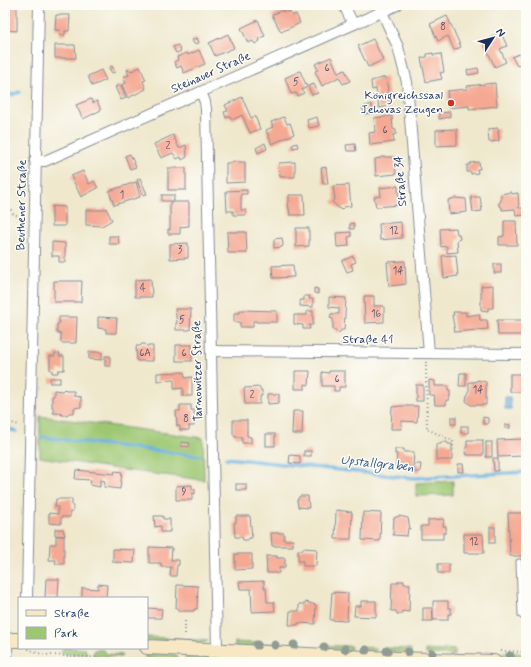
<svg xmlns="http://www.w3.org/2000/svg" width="531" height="667" viewBox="0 0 531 667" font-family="Mynerve,sans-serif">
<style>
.green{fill:#9ec772;stroke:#5c7b68}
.water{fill:#66b1df;stroke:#40709e}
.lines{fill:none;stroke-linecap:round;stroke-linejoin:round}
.stream{stroke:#66b1df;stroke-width:3.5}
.building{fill:#f5a993}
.service-casing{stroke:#858c96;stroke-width:7}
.minor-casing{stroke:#858c96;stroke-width:12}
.secondary-casing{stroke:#858c96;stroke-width:16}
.path{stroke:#858c96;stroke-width:2;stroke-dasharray:1 3;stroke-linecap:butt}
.service{stroke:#fff;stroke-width:5}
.minor{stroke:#fff;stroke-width:10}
.secondary{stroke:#f7e8c3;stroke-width:14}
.tree{fill:#909c93}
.poi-dot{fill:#c8321e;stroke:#fdfcf7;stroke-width:1.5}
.labels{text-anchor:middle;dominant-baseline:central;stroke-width:3;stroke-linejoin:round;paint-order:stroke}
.number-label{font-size:10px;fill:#524e6b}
.street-label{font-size:12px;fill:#1b2f5e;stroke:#fdfcf7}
.poi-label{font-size:12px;fill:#1b2f5e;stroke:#fdfcf7;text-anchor:end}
.water-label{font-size:13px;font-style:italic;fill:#355c8b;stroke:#fdfcf7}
</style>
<rect width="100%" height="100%" fill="#fdfcf7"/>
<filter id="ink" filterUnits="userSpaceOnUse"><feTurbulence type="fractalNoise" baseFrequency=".025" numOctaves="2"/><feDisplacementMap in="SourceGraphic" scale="8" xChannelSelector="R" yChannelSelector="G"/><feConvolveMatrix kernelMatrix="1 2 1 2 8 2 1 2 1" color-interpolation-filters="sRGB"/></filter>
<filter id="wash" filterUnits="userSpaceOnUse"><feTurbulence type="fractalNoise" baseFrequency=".012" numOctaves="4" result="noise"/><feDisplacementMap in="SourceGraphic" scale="16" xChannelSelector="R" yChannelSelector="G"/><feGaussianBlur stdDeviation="0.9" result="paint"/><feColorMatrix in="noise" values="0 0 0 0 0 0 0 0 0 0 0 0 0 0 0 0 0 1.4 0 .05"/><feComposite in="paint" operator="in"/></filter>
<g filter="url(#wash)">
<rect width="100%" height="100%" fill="#efe8cd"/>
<!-- green -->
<g class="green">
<polygon points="40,416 203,438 204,480 123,470 40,457"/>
<polygon points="453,481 453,495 416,496 416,483"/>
<polygon points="147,637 168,638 166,642 147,641"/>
<polygon points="173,638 208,641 201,644 174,642"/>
<polygon points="235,642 286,645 284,649 235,647"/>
<polygon points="322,646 351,646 350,651 322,650"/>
<polygon points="359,647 376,648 375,652 359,651"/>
<polygon points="63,648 85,649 88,655 61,653"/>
<polygon points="383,648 411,649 411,653 384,652"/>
<polygon points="445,649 455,650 455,655 426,654 425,650 442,651"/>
<polygon points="94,650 103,650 106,654 122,655 121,657 93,655"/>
<polygon points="503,652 526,654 526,658 503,657"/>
<polygon points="149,653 177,655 179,660 145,658 146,654"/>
<polygon points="186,655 210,656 211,659 184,660"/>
</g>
<!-- water -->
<polygon class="water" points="505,397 510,397 511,409 505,409"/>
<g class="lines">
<!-- stream -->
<g class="stream">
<polyline points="5,97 20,92"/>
<polyline points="5,428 16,431"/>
<polyline points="42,437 200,456"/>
<polyline points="226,458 414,478 526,472"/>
</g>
</g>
<g id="blocks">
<!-- building -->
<g class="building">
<polygon points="5,5 17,5 17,31 5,30"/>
<polygon points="283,10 283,12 288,10 288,12 290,12 292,16 296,14 300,23 281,32 272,15"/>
<polygon points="56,15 70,15 69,31 65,31 65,35 59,35 60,30 55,30"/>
<polygon points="447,16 461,47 454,50 448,36 438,41 430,24"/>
<polygon points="258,20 265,36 259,38 260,41 255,44 253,41 248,43 241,28"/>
<polygon points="501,33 507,46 500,49 506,62 495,67 483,42"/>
<polygon points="228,34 234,48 215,56 209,43"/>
<polygon points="197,38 199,43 194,44 192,40"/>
<polygon points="373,39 383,60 368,67 358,46"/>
<polygon points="5,45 8,45 7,60 5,60"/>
<polygon points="55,45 75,45 76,58 55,58"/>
<polygon points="178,45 181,51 176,53 173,47"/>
<polygon points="199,50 205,64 184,73 181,66 177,68 174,62 178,60 177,57 187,53 188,55"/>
<polygon points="433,53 433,55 441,54 444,72 440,73 442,79 426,82 421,58 427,57 427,54"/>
<polygon points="519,54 523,63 517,66 512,57"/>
<polygon points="331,57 338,73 345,70 350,81 343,84 339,77 322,86 315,71 318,70 315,64"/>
<polygon points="112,66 115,72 112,73 109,68"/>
<polygon points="140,67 146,80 143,81 146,89 128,98 122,85 126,83 123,77 129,75 127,70 128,69 129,71 131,70 132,71"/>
<polygon points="478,68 479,73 468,75 467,70"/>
<polygon points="101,70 106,80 92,86 88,76"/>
<polygon points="300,71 307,87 302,90 304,93 298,96 296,93 291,94 285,78"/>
<polygon points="386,77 390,106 379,108 376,89 372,90 371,81"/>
<polygon points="495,83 497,106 469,109 469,106 449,108 447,91 467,89 467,86"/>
<polygon points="314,84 318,93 312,95 308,86"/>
<polygon points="121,85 126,98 121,100 115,87"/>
<polygon points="242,97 251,118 255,116 260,129 250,133 242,115 232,120 230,116 226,118 224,112 228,111 225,105"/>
<polygon points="91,99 93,103 97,101 101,110 83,119 76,105"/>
<polygon points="371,104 374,113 365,114 362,108"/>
<polygon points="450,112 450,117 439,119 439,113"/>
<polygon points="392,116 393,129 396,130 396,134 393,135 394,142 370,145 369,133 375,132 374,118"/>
<polygon points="284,117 287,124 290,123 294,134 272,144 266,130 273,127 271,122"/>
<polygon points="317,117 319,126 309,128 307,120"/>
<polygon points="498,128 499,141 489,142 488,129"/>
<polygon points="457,129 457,145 436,146 436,130"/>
<polygon points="173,135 179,148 186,145 187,157 182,160 181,157 177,159 173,153 161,158 154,144"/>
<polygon points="265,143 267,149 258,153 256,148"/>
<polygon points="297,143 298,147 293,148 292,145"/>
<polygon points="355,144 356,151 347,151 346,145"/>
<polygon points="130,154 136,167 130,169 125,156"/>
<polygon points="381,157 395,157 396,174 376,176 375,159 381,158"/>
<polygon points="233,161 237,162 245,162 245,182 226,183 226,163 232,163"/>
<polygon points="295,162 295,177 280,177 279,163"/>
<polygon points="479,162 480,169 477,169 478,173 471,174 471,172 467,172 467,165 470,165 470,163"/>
<polygon points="326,167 328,184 323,184 321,168"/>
<rect x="168" y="168" width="18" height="22"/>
<polygon points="83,171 89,184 94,181 98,188 81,197 71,176"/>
<polygon points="140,178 147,194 142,195 137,180"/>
<polygon points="136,182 140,197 114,205 109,191"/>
<polygon points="349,185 351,206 344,207 341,210 332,202 335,199 333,186"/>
<polygon points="398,186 399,205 376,207 374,197 381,196 380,188"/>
<polygon points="247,190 247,194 241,194 241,210 246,210 246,215 233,215 233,211 227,211 226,191"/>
<polygon points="511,192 512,194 518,193 519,208 526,208 526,215 516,216 515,209 502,210 502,207 499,206 499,203 501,201 501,194"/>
<rect x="162" y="195" width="12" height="6"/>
<polygon points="289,195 304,195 305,215 290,215 288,203 289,202"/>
<polygon points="471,197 480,197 482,211 473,212"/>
<polygon points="455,198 466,199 467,212 449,214 448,200"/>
<polygon points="170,202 189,202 189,226 180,227 180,234 168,234 168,229 170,230"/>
<polygon points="52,206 65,207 65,226 52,226"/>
<polygon points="106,208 112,220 102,226 86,225 86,210 102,210"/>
<polygon points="504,221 516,221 517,245 499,245 499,237 504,236"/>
<polygon points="401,222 402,238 380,240 379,224"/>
<polygon points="354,223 354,229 350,229 350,224"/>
<polygon points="296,228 309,228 309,246 296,247"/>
<polygon points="456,228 457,234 459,234 460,239 457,240 458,252 447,253 447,246 441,247 440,229"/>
<polygon points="227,232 246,232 247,253 228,253"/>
<polygon points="351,232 351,237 348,237 349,246 337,247 336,233"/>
<polygon points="109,236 118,236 119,244 109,244"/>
<polygon points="282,238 283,245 282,247 274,248 274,239"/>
<polygon points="52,242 65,243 65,262 59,262 59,256 52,256"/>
<polygon points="188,243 188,258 170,259 170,244"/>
<polygon points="456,255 458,276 444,278 442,256"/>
<polygon points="353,256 356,262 351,264 353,270 347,272 342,261"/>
<polygon points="405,261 406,284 389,286 387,262"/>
<rect x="494" y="264" width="7" height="9"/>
<polygon points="293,265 294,277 273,278 272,266"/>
<polygon points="151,279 152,297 135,297 135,280"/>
<polygon points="54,281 82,281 81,302 54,302"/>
<polygon points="493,285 493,308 488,308 488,311 481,310 481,286"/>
<polygon points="314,288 318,289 318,294 314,293"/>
<polygon points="304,296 310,296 309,299 313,299 313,307 300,306 300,300 304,300"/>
<polygon points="364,296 374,296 374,306 384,306 384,322 365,323"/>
<polygon points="329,297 346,298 344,330 341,330 339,333 336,332 336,330 333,330 333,319 330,318 331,314 339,314 339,308 329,307"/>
<polygon points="175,309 191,309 190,330 176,330 176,323 177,323"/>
<polygon points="240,310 277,311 277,322 256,322 256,321 253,321 253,327 240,327 240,322 234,322 234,313 240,313"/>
<polygon points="307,311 313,311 313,325 309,325 310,329 303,329 303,325 294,324 294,315 307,315"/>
<polygon points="453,312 466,312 466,316 479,314 480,320 487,320 488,329 455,332 452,315 454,315"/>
<polygon points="59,317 77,317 76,343 61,343 61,334 57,333 57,324 59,324"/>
<polygon points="98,317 117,318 116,333 106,333 106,329 98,328"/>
<polygon points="497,320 526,320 526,335 498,335"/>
<polygon points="142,344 145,344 147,346 153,346 153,361 137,361 136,346 140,346"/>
<rect x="176" y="345" width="16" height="16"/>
<polygon points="89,352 102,352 102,360 89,359"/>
<polygon points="55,353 60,353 59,356 64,356 64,370 58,370 58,373 52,373 52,370 50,370 50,356 55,356"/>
<rect x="105" y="356" width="5" height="10"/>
<polygon points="295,371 310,371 309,385 305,384 305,389 295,389"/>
<polygon points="329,371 345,371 345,387 339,387 339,391 334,391 334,386 322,386 322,372 329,373"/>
<polygon points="184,372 185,378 192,377 192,396 183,396 183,388 174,389 174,380 157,381 157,373"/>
<polygon points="460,373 466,373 466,386 459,386"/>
<rect x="510" y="374" width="16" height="18"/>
<rect x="50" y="378" width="10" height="5"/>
<polygon points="429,380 435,381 435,386 448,386 448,391 450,391 450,397 449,396 449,400 446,400 446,405 435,405 434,395 429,395"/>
<polygon points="477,380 486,382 486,405 471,405 466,401 467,395 469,393 469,382 475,382"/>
<rect x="416" y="385" width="7" height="16"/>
<polygon points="260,387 260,390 262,390 262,396 260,396 260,404 245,404 244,388"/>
<polygon points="64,389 66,391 74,391 74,396 81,397 81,407 74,408 74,413 69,413 67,415 62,415 60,413 53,413 53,407 52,407 52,396 54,396 54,390 62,391"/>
<polygon points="268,394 279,394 279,403 268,404"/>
<polygon points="180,405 191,405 191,410 194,410 194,426 189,426 189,430 180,430 180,426 177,426 176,411 180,411"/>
<polygon points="401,406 418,406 417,422 402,421 401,429 391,429 392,407"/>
<polygon points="293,411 303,411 302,434 292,434"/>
<rect x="451" y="417" width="5" height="7"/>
<polygon points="483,417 488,418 488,424 483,424"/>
<polygon points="233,420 247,420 247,436 251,437 251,443 242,443 242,437 235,437 235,435 233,435"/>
<rect x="505" y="425" width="5" height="3"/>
<rect x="461" y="426" width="7" height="7"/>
<rect x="266" y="434" width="9" height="12"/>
<polygon points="522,439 523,449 526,448 526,468 524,469 524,456 498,457 497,440"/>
<polygon points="467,440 483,440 483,455 467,455 465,449 467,448"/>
<polygon points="181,442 190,443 189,447 181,446"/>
<polygon points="441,442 447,442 448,444 452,444 452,460 436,460 436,444 441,444"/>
<rect x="486" y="442" width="6" height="15"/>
<polygon points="395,449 404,449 404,452 414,452 413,467 396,466 397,454 395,454"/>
<rect x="304" y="451" width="7" height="5"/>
<polygon points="290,455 300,456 300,464 289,463"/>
<polygon points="493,458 498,458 498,471 494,471"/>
<polygon points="415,464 421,464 420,472 414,472"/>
<polygon points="458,464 463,464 464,472 458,472"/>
<polygon points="76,470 114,474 115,471 122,472 120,489 104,487 105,481 100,480 100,487 90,485 91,480 75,479"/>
<rect x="236" y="484" width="10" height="6"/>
<polygon points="192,485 192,489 195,489 195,494 192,493 192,500 176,500 176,486"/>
<polygon points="300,496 308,496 309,508 298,507 297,500 298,500 298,498"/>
<polygon points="56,499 72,499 72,506 73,507 73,511 70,512 70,517 61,517 61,524 49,523 49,513 58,514 58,507 55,507"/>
<polygon points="336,510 352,512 351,539 335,539"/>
<polygon points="363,512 381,513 380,541 362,540"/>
<polygon points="508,513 526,513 526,564 524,564 523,556 510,556"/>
<polygon points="154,516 163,516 163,519 170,519 170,532 161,532 161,526 155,527"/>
<polygon points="236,516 250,516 252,538 248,538 248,540 243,540 242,537 235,537 234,523 236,523"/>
<polygon points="399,516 408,518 410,529 408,528 407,536 393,535 394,518"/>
<polygon points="444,519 443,526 446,526 446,533 443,533 443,539 421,539 421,526 428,526 428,520"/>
<rect x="490" y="527" width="5" height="16"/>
<polygon points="55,529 63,529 65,536 55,535"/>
<polygon points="271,533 284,533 284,540 293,540 293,546 272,546"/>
<polygon points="464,534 483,534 484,553 464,553"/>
<polygon points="56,536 64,536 64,564 55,564 56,560 49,560 50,544 56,544"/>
<polygon points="149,547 172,548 171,560 179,560 179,565 177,565 176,576 170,576 171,567 161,567 161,563 149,563"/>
<polygon points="303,548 317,549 316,566 303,566 303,561 298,561 298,550 303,550"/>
<polygon points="113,549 135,550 134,563 113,562"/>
<polygon points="235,554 252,554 252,569 235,570"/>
<polygon points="266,556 277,556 277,558 285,558 285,568 279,568 279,573 267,573"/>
<rect x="438" y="564" width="11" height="9"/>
<polygon points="46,579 59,579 58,598 45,598"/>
<polygon points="264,581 264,588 266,588 267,602 274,602 275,611 252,612 251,589 240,589 239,582"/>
<polygon points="398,581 404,581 404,584 410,584 409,612 402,611 402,614 397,614 396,611 391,611 392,583 398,583"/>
<polygon points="98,584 107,585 106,598 82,598 82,588 98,589"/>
<polygon points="177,585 198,586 197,609 194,609 194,611 178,611 178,608 176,608"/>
<polygon points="332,592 348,593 347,621 330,620"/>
<polygon points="361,601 376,601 376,617 354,616 355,606 361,606"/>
<polygon points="433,601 448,601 448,608 451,608 451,614 448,614 448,620 433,620"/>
<polygon points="306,602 316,605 315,624 298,623 298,625 289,625 290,611 299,611 299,604 304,604"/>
<polygon points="147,608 162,609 161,618 147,618"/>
<polygon points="423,608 432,608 433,621 423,621"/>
</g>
</g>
</g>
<g filter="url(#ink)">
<use href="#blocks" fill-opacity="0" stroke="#858c96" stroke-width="1"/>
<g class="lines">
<defs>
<polyline id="service" points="519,562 521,615 526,619"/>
<g id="minor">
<polyline points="344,5 353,24"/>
<polyline points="382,12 398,47 407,82 429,353"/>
<polyline points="201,92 205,102 206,109 217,650"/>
<polyline points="35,161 45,161 397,5"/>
<polyline points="211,351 526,354"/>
<polyline points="27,598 39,5"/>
<polyline points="7,640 7,662"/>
</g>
<g id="secondary">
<polyline points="5,640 19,640"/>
<polyline points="147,647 366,658 494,662"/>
</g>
</defs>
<!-- service casing -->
<use href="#service" class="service-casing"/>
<!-- minor casing -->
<use href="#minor" class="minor-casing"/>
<!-- secondary casing -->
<use href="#secondary" class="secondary-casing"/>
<!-- path -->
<g class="path">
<polyline points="5,199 13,214 25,218"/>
<polyline points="426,362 427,429 453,441 453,450"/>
<polyline points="5,421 19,425"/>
<polyline points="185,634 185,620"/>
<polyline points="28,649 41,654 50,655 143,660"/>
<polyline points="501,651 526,652"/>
</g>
<!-- service -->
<use href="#service" class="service"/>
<!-- minor -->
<use href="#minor" class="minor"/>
<!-- secondary -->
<use href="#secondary" class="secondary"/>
</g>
<!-- trees -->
<g class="tree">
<circle cx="257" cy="645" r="4.5"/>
<circle cx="275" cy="645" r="4.5"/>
<circle cx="294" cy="645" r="4.5"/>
<circle cx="324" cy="647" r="4.5"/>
<circle cx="345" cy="649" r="4.5"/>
<circle cx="366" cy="650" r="4.5"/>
<circle cx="387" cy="651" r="4.5"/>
<circle cx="408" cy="652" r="4.5"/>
<circle cx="432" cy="653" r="4.5"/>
<circle cx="510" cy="656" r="4.5"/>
</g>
</g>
<!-- markers -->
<circle class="poi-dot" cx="451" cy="103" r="4"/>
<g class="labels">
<!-- number labels -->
<g class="number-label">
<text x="443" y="27">8</text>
<text x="327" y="68">6</text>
<text x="296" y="82">5</text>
<text x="385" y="130">6</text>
<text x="168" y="146">2</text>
<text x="122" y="195">1</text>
<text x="394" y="231">12</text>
<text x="180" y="250">3</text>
<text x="398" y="271">14</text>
<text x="143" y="288">4</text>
<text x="376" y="314">16</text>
<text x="182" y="320">5</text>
<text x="145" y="353">6A</text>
<text x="184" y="353">6</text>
<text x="337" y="379">6</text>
<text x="478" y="390">14</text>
<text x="252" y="395">2</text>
<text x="186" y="419">8</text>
<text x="184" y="492">9</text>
<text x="474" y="542">12</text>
</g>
<!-- street labels -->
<g class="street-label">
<text transform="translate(211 73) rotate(-24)">Steinauer Straße</text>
<text transform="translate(401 181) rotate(-95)">Straße 34</text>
<text transform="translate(22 205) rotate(-89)">Beuthener Straße</text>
<text x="368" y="340">Straße 41</text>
<text transform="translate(198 371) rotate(-91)">Tarnowitzer Straße</text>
</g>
<!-- poi labels -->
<g class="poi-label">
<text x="443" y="96">Königreichssaal<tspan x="443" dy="14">Jehovas Zeugen</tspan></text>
</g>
<!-- water labels -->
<g class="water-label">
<text transform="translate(377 464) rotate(6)">Upstallgraben</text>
</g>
</g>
<!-- margin -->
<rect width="531" height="667" fill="none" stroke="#fdfcf7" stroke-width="20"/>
<!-- legend -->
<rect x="18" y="597" width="130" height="52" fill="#fdfcf7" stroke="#a3aaba"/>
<rect x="26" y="610" width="20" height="6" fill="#f7e8c3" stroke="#a3aaba"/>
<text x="54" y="617" font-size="12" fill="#1b2f5e">Straße</text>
<rect x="26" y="627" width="20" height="12" fill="#9ec772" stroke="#a3aaba"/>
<text x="54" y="637" font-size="12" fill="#1b2f5e">Park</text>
<!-- north arrow -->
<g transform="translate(493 38) rotate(54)" stroke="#fdfcf7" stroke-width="3" paint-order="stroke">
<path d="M0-3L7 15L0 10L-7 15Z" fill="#1b2f5e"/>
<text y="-6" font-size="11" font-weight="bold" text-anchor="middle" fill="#1b2f5e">N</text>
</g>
</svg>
